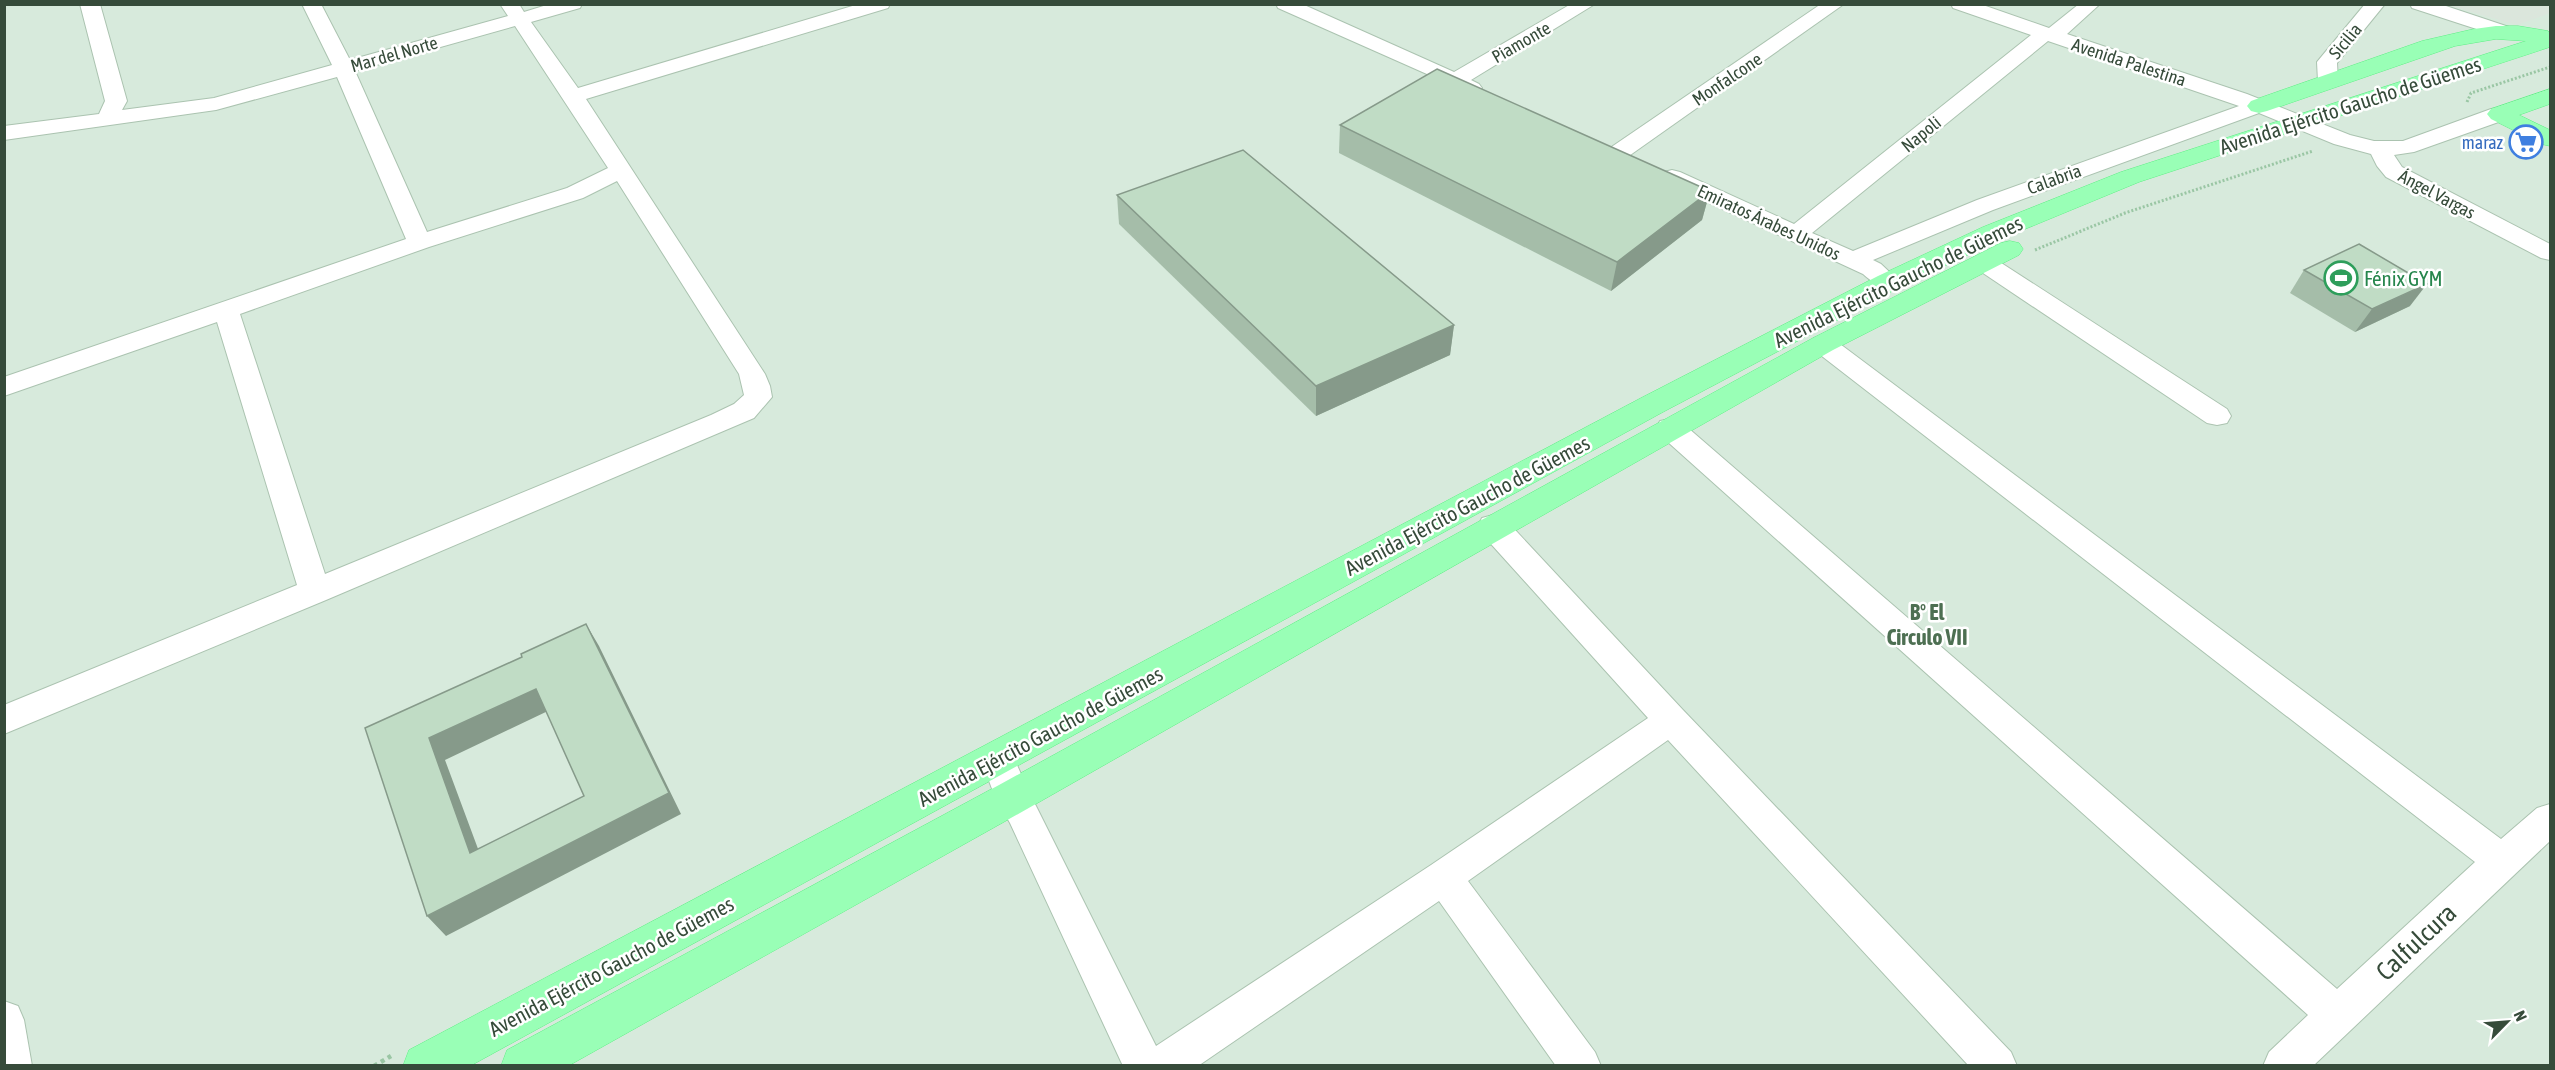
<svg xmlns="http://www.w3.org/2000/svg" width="2555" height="1070" viewBox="0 0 2555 1070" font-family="'Asap Condensed',sans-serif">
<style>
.residential{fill:#d7eadc}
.industrial{fill:#dbe6dc}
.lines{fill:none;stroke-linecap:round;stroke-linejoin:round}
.minor-casing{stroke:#abc3b0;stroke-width:2}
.major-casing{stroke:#5eef85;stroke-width:1}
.path-far1{stroke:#9ac6a4;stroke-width:3;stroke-dasharray:2 2;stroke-linecap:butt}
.path{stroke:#9ac6a4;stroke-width:4.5;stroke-dasharray:4 4;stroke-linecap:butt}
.minor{fill:#fff;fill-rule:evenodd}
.major{fill:#99ffb6;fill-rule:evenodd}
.wall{fill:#a5bda9}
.shaded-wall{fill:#869a8a}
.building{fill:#c0dcc5;stroke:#869a8a;stroke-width:1.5;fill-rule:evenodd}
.labels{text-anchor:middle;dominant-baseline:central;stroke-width:5;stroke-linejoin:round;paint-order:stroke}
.far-street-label{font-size:18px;fill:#364b3a;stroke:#fff}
.far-shop-label{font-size:18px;fill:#366cbe;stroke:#fff;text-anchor:end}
.street-label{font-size:21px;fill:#364b3a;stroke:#fff}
.leisure-label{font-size:21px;fill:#27864d;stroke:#fff;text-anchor:start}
.neighbourhood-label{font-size:22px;font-weight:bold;fill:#4d6f52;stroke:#fff}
.near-street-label{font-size:26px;fill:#364b3a;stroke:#fff}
</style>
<rect width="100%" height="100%" fill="#e9f6ed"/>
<!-- residential -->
<polygon class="residential" points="5,5 2550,5 2550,1065 5,1066"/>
<!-- industrial -->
<polygon class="industrial" points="2447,5 2550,5 2550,13 2517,25"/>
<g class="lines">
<defs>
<g id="minor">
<path d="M 80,4 L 100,4 L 127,101 L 122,110 L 214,98 L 332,65 L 302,4 L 321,4 L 350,60 L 508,16 L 500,4 L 519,4 L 524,12 L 550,4 L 582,4 L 580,8 L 531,22 L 578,88 L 859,4 L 890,4 L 888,8 L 586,99 L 765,374 L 770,386 L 772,397 L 754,418 L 326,600 L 4,734 L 4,705 L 297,585 L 217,322 L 4,396 L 4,377 L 406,239 L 337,77 L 216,110 L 4,140 L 4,126 L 99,114 L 105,101 ZM 515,26 L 608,168 L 567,188 L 427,232 L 355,71 ZM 617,181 L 739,374 L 744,395 L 734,404 L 711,415 L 325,574 L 240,314 L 429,247 L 583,198 Z"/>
<polygon points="1276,4 1302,4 1454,72 1571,4 1595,4 1471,80 1479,84 1482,88 1479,92 1472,94 1278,8"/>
<polygon points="1821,4 1844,4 1626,158 1618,160 1610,158 1607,153 1610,148"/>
<path d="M 1951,4 L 1980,4 L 2049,28 L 2079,4 L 2100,4 L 2067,34 L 2247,94 L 2350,135 L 2374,141 L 2403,141 L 2491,109 L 2499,108 L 2507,109 L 2510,114 L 2507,119 L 2414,152 L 2394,155 L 2402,167 L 2550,244 L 2550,260 L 2541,258 L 2386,177 L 2377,166 L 2371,154 L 2334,144 L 2259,113 L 1993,210 L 1873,260 L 1881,264 L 1900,282 L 1897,287 C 1882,291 1875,284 1863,274 L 1664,182 L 1661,177 L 1664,172 L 1672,170 L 1680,172 L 1794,224 L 2031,35 L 1953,8 ZM 2048,41 L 2239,106 L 1977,200 L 1853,251 L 1812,233 Z"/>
<polygon points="2365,4 2385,4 2337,63 2338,81 2335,85 2328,87 2321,85 2318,81 2317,62"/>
<polygon points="2410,4 2440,4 2512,28 2515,32 2512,36 2498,36 2412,8"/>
<polygon points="1983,255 1992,257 2227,409 2231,416 2227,423 2217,425 2207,423 1974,267 1971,262 1974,257"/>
<polygon points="1823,336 1832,338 2501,839 2537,808 2550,804 2550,841 2313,1066 2263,1066 2269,1052 2308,1015 1660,435 1656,428 1660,421 1670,419 1680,421 2337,989 2475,862 1814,350 1810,344 1814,338"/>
<polygon points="1493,515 1504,518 1683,710 2011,1052 2017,1066 1969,1066 1668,740 1468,881 1595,1052 1601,1066 1556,1066 1439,901 1198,1066 1123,1066 1010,823 995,797 981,759 986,749 998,744 1010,749 1028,790 1156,1046 1431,865 1648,718 1482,534 1478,526 1482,518"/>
<polygon points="4,1001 18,1006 24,1020 32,1066 4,1066"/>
</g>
<g id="major">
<polygon points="2496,26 2518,26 2548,31 2550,34 2550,47 2139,182 2001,239 1898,288 1663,412 470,1066 403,1066 409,1050 1641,398 1878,276 1983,227 2121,172 2526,41 2496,39 2455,46 2267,111 2259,113 2251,111 2247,106 2251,101 2422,41 2474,29"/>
<polygon points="2550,89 2550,104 2519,115 2550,130 2550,146 2541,144 2491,119 2487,114 2491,109"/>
<polygon points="2010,241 2019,243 2023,249 2019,255 1833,350 1027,809 568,1066 501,1066 507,1050 999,785 1813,338 2001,243"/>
</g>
</defs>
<!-- minor casing -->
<use href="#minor" class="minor-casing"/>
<!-- major casing -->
<use href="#major" class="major-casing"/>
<!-- path-far1 -->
<g class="path-far1">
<polyline points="2467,102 2471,93 2550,67"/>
<polyline points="2035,250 2125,213 2313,151"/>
</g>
<!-- path -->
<polyline class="path" points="374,1066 391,1056"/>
<!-- minor -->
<use href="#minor" class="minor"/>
<!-- major -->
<use href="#major" class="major"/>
</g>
<!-- wall -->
<g class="wall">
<polygon points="1340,125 1710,191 1702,220 1611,291 1339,153"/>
<polygon points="1117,195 1454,325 1450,355 1316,416 1119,224"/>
<polygon points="2304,270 2410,306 2355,332 2290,293"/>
</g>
<!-- shaded-wall -->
<g class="shaded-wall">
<polygon points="1710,191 1702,220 1611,291 1617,262"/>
<polygon points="2427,284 2410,306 2355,332 2372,309"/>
<polygon points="1454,325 1450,355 1316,416 1316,386"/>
<polygon points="586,624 599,646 681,814 446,936 427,916 669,793"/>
<polygon points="536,689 550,710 445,760 487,873 470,853 429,738"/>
</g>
<!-- building -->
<g class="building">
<polygon points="1437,69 1710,191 1617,262 1340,125"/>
<polygon points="1243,150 1454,325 1316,386 1117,195"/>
<polygon points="2359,244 2427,284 2372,309 2304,270"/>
<path d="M 586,624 L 669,793 L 427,916 L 365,728 L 522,657 L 521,654 ZM 536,689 L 584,796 L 470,853 L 429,738 Z"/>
</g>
<!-- icons -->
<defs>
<symbol id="supermarket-ring" viewBox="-11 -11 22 22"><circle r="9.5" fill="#fff" stroke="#3f7fe0" stroke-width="1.5"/><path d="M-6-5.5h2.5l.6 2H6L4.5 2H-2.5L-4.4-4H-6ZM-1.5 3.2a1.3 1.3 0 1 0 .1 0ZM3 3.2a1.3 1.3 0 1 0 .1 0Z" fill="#3f7fe0"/></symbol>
<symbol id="stadium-ring" viewBox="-11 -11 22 22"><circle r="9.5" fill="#fff" stroke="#2e9e5b" stroke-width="1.5"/><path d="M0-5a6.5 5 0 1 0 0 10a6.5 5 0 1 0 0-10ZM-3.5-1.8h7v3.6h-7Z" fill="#2e9e5b"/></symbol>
</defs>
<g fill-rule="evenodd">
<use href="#supermarket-ring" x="2507" y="123" width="38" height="38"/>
<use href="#stadium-ring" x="2322" y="259" width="38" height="38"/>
</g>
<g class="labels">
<!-- far-street labels -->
<g class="far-street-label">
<text transform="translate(2345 41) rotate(-50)">Sicilia</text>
<text transform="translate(1521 42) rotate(-30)">Piamonte</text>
<text transform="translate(394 54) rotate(-16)">Mar del Norte</text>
<text transform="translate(2129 62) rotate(18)">Avenida Palestina</text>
<text transform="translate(1727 79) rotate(-34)">Monfalcone</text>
<text transform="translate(1921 134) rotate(-39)">Napoli</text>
<text transform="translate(2054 179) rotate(-20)">Calabria</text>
<text transform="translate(2437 194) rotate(28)">Ángel Vargas</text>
<text transform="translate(1769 222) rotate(25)">Emiratos Árabes Unidos</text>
</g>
<!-- far-shop labels -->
<g class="far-shop-label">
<text x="2503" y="142">maraz</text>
</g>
<!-- street labels -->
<g class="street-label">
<text transform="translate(2350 105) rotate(-18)">Avenida Ejército Gaucho de Güemes</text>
<text transform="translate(1898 281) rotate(-26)">Avenida Ejército Gaucho de Güemes</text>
<text transform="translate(1467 505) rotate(-28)">Avenida Ejército Gaucho de Güemes</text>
<text transform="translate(1040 736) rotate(-28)">Avenida Ejército Gaucho de Güemes</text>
<text transform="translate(611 966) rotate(-28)">Avenida Ejército Gaucho de Güemes</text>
</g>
<!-- leisure labels -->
<g class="leisure-label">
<text x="2364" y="278">Fénix GYM</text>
</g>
<!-- neighbourhood labels -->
<g class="neighbourhood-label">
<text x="1927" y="612">B° El<tspan x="1927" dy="25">Circulo VII</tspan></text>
</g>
<!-- near-street labels -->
<g class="near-street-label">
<text transform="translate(2416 942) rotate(-43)">Calfulcura</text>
</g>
</g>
<!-- border -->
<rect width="2555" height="1070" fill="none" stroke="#364b3a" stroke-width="12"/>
<!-- north arrow -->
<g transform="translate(2507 1022) rotate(65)" stroke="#ffffff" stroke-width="4.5" paint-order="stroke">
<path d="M0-4.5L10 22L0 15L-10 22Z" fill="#364b3a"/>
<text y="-9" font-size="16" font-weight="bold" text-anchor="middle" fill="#364b3a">N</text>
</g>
</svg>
